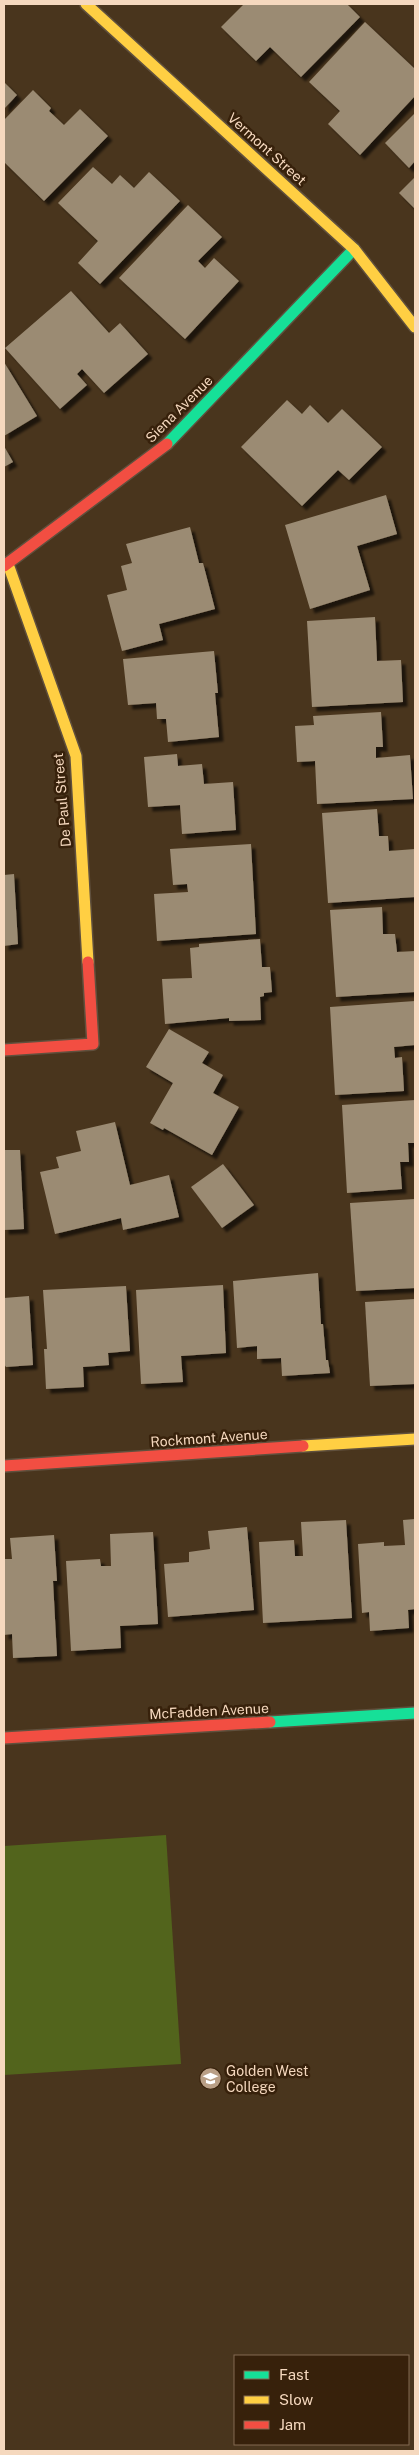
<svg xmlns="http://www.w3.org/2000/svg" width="419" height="2455" viewBox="0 0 419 2455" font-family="'Public Sans',sans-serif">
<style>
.green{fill:#52641c}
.building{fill:#9b8b73;filter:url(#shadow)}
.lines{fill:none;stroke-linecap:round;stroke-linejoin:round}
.fast-casing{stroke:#60503d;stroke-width:14}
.slow-casing{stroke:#60503d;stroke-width:14}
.jam-casing{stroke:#60503d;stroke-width:14}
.fast{stroke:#16e098;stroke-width:11}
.slow{stroke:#ffcf43;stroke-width:11}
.jam{stroke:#f24e42;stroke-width:11}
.labels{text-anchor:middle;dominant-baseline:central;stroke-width:5;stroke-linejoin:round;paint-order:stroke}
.street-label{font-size:14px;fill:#f5d8be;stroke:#37210b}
.poi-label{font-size:14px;fill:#f5d8be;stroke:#37210b;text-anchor:start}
</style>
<defs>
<filter id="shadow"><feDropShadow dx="4.5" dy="4.5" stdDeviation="1" flood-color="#0009"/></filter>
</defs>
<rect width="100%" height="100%" fill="#49351d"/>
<!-- green -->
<polygon class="green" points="166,1835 181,2064 4,2075 4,1846"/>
<!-- building -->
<g class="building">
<polygon points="244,4 347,4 360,17 301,77 270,47 256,61 221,27"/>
<polygon points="365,22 415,69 415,96 360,155 328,124 340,111 309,82"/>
<polygon points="4,82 17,95 4,109"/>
<polygon points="33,90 51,108 49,111 64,125 80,109 108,136 44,201 4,162 4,120"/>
<polygon points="415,113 415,161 409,168 385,143"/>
<polygon points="93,167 112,184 120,175 134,188 149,172 180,201 100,284 78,263 98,241 58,203"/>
<polygon points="415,177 415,209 399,193"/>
<polygon points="188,205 222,237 198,261 205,268 214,258 239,281 185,339 119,278"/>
<polygon points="71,291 109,333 120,323 148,354 104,393 82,369 77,374 87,385 60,409 5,348"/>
<polygon points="4,362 37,416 4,436"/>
<polygon points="287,400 302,414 310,405 328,423 342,409 382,447 349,480 338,470 302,506 241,447"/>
<polygon points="4,446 13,462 4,467"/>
<polygon points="386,495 397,534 357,546 370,590 310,609 285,525"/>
<polygon points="190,527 199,563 203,563 215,609 159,624 163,640 122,651 107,595 127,590 121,566 132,563 126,544"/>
<polygon points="375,617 377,661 401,660 403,702 312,707 307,621"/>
<polygon points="214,651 218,693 215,693 219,737 168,742 166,719 157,719 156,703 128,705 123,659"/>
<polygon points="381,712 383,747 376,747 376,758 410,755 413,799 317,804 315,761 297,762 295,726 314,725 313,716"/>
<polygon points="177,754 178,766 202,764 204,784 233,782 236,830 182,834 180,805 148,807 144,757"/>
<polygon points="377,809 379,836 388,836 389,851 415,849 415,897 328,903 322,813"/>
<polygon points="251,844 256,934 157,941 154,894 188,892 187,884 173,885 170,849"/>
<polygon points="14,874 18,944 4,946 4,875"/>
<polygon points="382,907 383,934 395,934 397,952 415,951 415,992 336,997 330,910"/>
<polygon points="260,939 262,967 270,967 272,992 264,993 264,996 260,997 261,1020 229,1021 229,1018 165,1024 162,979 192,978 190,948 199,947 199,944"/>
<polygon points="415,1001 415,1045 394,1047 395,1058 402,1057 404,1091 335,1095 330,1007"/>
<polygon points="169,1029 209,1052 202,1063 223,1075 213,1093 239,1107 212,1155 164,1128 163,1130 150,1123 173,1083 146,1067"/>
<polygon points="415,1100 415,1143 408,1143 409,1162 400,1162 402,1189 347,1193 342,1105"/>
<polygon points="115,1122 130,1185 169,1175 179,1217 123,1230 121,1218 55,1234 40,1172 59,1168 56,1157 81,1151 76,1131"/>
<polygon points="4,1150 20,1150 24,1229 4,1230"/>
<polygon points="223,1164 254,1205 222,1228 191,1187"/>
<polygon points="415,1199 415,1288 356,1291 350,1203"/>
<polygon points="318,1273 321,1324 323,1324 326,1360 328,1360 330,1373 282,1376 281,1358 257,1359 257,1346 237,1348 233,1281"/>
<polygon points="223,1285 226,1353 181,1356 183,1382 141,1384 136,1290"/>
<polygon points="126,1286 130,1351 108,1353 109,1365 83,1367 84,1387 46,1389 44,1349 47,1349 43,1290"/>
<polygon points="29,1296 33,1365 6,1367 4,1364 4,1298"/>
<polygon points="415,1299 415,1384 370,1386 365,1302"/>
<polygon points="415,1519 415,1609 408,1610 409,1628 370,1631 369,1612 362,1613 358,1544 384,1542 384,1546 405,1545 403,1520"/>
<polygon points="346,1520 352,1618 263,1623 259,1542 294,1540 295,1556 303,1556 301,1522"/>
<polygon points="247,1527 254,1610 168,1617 164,1564 189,1562 189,1552 210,1549 208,1531"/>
<polygon points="153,1532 158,1624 120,1626 121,1648 71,1651 66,1561 100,1559 101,1566 111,1566 110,1534"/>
<polygon points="54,1535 57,1581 53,1581 57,1656 13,1658 12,1634 4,1635 4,1559 12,1559 10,1538"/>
</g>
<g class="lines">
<defs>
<g id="fast">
<polyline points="167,444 354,249"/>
<polyline points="270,1722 415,1713"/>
</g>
<g id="slow">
<polyline points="86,4 354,249 415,327"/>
<polyline points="8,564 76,756 88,962"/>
<polyline points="303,1446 415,1439"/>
</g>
<g id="jam">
<polyline points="4,566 167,444"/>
<polyline points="4,1050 93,1044 88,962"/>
<polyline points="4,1466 303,1446"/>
<polyline points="4,1738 270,1722"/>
</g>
</defs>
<!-- fast casing -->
<use href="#fast" class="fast-casing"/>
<!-- slow casing -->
<use href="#slow" class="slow-casing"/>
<!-- jam casing -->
<use href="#jam" class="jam-casing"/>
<!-- fast -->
<use href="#fast" class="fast"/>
<!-- slow -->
<use href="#slow" class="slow"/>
<!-- jam -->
<use href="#jam" class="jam"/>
</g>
<!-- icons -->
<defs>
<symbol id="university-disc" viewBox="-11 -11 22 22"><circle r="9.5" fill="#b99f86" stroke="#37210b"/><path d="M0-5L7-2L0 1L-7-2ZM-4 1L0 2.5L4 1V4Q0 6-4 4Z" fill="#fff"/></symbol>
</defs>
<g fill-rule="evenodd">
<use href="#university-disc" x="198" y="2066" width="25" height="25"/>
</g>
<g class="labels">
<!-- street labels -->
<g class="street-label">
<text transform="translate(267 149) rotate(42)">Vermont Street</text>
<text transform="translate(179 409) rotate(-45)">Siena Avenue</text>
<text transform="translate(62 800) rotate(-95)">De Paul Street</text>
<text transform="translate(209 1438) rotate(-4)">Rockmont Avenue</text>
<text transform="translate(209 1711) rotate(-3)">McFadden Avenue</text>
</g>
<!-- poi labels -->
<g class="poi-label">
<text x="226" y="2071">Golden West<tspan x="226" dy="16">College</tspan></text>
</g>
</g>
<!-- border -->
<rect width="419" height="2455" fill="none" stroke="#f5d8be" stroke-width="10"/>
<!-- legend -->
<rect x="234" y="2355" width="175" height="90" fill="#37210b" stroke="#836a53"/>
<rect x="244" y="2371" width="25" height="8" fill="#16e098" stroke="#836a53"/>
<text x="279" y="2380" font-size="15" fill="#f5d8be">Fast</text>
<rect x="244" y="2396" width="25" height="8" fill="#ffcf43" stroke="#836a53"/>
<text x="279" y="2405" font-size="15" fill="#f5d8be">Slow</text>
<rect x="244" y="2421" width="25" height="8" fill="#f24e42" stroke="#836a53"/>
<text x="279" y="2430" font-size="15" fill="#f5d8be">Jam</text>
</svg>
